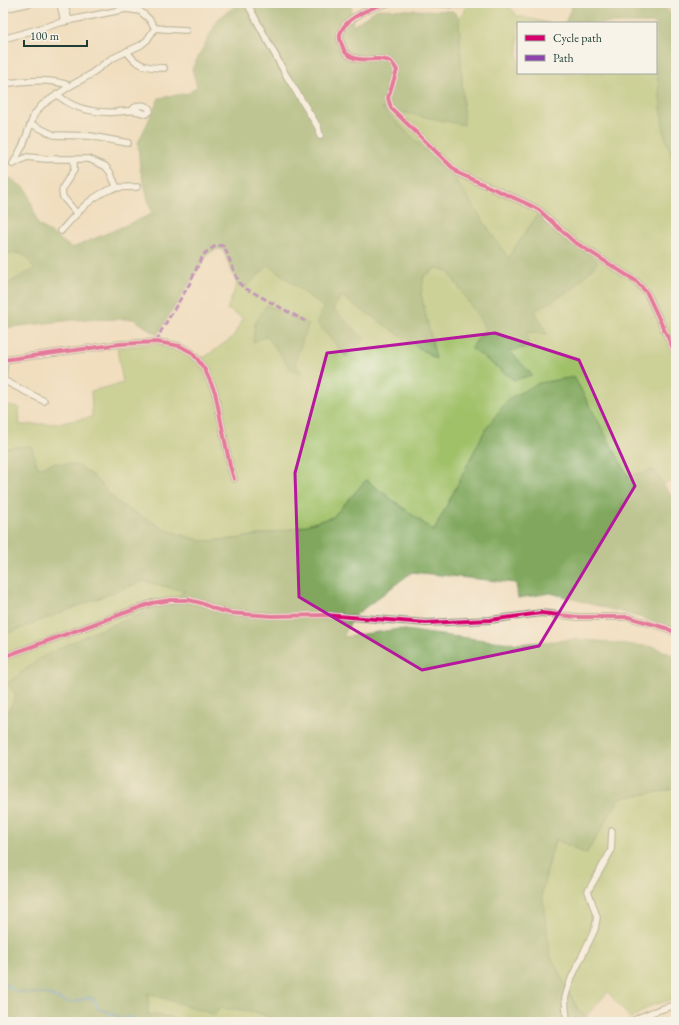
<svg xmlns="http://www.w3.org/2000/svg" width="679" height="1025" viewBox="0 0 679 1025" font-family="'EB Garamond',serif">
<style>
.green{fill:#a1c169;stroke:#607f4e}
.forest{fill:#80a75d;stroke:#507248}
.water{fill:#64bce1;stroke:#427c8a}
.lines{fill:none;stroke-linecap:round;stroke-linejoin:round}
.minor-casing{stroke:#888e7a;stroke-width:8}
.minor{stroke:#fff;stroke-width:5.5}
.quiet{stroke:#8e44ad;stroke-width:3;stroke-dasharray:6 3;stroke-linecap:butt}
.cycleway-casing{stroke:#f7f3e8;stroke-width:6}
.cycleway{stroke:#d6006c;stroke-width:4}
.marked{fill:none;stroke:#b5179e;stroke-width:3;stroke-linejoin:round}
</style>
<rect width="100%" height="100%" fill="#f7f3e8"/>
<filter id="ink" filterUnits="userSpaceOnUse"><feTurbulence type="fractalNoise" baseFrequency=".025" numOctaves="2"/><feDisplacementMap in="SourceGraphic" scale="8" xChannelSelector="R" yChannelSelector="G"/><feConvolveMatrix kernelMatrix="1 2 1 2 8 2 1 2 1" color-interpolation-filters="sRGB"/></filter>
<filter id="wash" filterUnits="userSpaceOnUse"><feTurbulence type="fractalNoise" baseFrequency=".012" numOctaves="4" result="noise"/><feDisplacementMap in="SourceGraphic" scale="16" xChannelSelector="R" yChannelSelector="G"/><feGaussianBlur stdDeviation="0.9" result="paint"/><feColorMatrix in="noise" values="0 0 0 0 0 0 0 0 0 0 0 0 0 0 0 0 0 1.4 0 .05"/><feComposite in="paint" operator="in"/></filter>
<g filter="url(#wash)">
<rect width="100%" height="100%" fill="#f1debf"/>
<!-- green -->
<g class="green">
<path d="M 470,3 L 506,3 L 518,16 L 549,23 L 518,23 L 518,73 L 656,73 L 656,69 L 657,70 L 664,133 L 676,170 L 676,479 L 664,484 L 654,470 L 628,477 L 574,377 L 485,430 L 434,531 L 366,480 L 333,517 L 297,528 L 235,539 L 202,541 L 166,530 L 118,503 L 92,475 L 54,463 L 38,468 L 31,446 L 3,448 L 3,405 L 19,407 L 20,425 L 61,423 L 92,417 L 91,391 L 123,383 L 117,348 C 147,345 168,338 194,358 L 205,357 L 233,337 L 243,318 L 227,309 L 237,284 L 246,287 L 269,265 L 324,307 L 333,309 L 341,295 L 435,358 L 421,294 L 424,276 L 437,268 L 448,271 L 486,329 L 471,348 L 532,375 L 510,351 L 527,332 L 547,334 L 534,311 L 574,288 L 508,259 L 453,176 L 381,107 L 464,125 L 459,17 Z"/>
<polygon points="17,252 28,257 35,269 3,286 3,254"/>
<polygon points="143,581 185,591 164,605 87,635 16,695 3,723 3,635"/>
<polygon points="676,789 676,999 652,1005 631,1019 608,992 585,1017 577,1008 550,955 542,892 555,839 586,854 620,798"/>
<path d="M 148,993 L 215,1015 L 219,1008 C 239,1010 260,1009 276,1022 L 180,1022 L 170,1017 L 148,1014 Z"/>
</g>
<!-- forest -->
<g class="forest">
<path d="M 239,3 L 351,3 L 353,26 L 377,9 L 453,11 L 459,17 L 464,125 L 381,108 L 453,176 L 508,258 L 538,214 L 598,262 L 574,288 L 535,311 L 547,334 L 527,332 L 528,347 L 510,351 L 532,375 L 514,380 L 471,348 L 486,329 L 448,271 L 437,268 L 424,276 L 421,294 L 436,359 L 341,296 L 333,309 L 365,339 L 346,357 L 317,323 L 323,307 L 269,265 L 246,287 L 237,284 L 223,250 L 218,249 L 209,253 L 205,258 L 157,335 L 134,319 L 74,320 L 11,327 L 3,329 L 3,286 L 34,269 C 25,252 22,252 3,254 L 3,173 L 27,190 L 38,224 L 72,248 L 152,214 L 140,169 L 138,143 L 159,98 L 189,93 L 197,86 L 192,69 L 218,19 Z"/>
<polygon points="573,3 661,3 676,20 676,170 664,133 657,70 656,69 656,23 565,23"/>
<polygon points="267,305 309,324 295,361 302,375 290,368 267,336 253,342 255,323"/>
<path d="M 574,377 L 628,476 L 654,470 L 676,503 L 676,629 L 664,624 L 551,593 L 518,598 L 516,583 L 412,572 L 354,616 L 343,637 L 399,629 L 432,634 L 520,644 L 578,639 L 654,647 L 675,656 L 671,695 L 676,696 L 676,789 L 620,798 L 586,854 L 555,839 L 542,892 L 550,955 L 577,1008 L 592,1022 L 276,1022 C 260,1009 239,1010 220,1008 L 215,1015 L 148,993 L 148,1014 L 170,1017 L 180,1022 L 3,1022 L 3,723 L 16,695 L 7,683 L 42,657 L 87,635 L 164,605 L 185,591 L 143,581 L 3,635 L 3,448 L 31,446 L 38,468 L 54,463 L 77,465 L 92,475 L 118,503 L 166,530 L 202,541 L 235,539 L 297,528 L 333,517 L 366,480 L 434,531 L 485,430 L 508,399 L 539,383 Z"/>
</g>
<!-- water -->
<path class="water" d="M 3,984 L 8,984 L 16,991 L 49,994 L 68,1002 L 72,1002 L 90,996 L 96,1001 L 100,1009 C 106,1010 117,1014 121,1018 L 130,1016 L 138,1022 L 135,1022 L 128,1018 L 121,1020 L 115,1015 L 109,1015 L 106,1011 L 98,1010 L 93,1000 L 90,998 L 73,1003 L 66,1003 L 47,995 L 14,992 L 7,986 L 3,986 Z"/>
</g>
<g filter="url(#ink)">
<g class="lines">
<defs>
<g id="minor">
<polyline points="60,3 64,22"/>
<polyline points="64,3 69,21"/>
<polyline points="247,3 286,75 318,127 320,136"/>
<path d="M 389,3 C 373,6 330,23 342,45 C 343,48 344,51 346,53 C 360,66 378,54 391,62 C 393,64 395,67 397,70 L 388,98 L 391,108 L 458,173 L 530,205 L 539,210 L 573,241 L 636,281 L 647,293 L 676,355"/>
<polyline points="427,3 461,5 466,3"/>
<polyline points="670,3 676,10"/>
<polyline points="3,9 31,3"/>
<polyline points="155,28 165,29 186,30"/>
<polyline points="3,39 66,21 126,9 140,11 149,19 155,28"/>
<path d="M 127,51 C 135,66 149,68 164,68"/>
<path d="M 3,84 C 22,81 52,78 70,86 L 88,76 L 111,59 L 141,45 L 147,40 L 155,28"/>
<path d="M 57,94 C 72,109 95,113 116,112 C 129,111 133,109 146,114 L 150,111 L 149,108 C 143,104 137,105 132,110"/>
<polyline points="31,124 54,135 90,136 128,143"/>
<polyline points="74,159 74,170 63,187 62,192 63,197 77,214"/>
<polyline points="13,164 27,157 46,159 89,159 105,166 110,172 117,188"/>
<polyline points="13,164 23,145 34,115 42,105 70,86"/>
<path d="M 61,231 C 76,214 92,194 115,188 C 122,187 130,187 137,187"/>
<polyline points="5,359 3,380 44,401"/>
<polyline points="3,360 120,344 157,342 180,346 191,352 198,360 205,370 215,392 230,466 234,479"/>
<polyline points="3,657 152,603 171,600 189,600 201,603 215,609 230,613 272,616 325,615 426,623 490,620 541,613 578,617 628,617 666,628 676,633"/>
<polyline points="567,1022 565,998 571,979 595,929 597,917 588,891 611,851 612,831"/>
<path d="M 631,1022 C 645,1014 660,1009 676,1005"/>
</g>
</defs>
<!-- minor casing -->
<use href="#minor" class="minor-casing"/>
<!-- minor -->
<use href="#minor" class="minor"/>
<!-- quiet -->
<polyline class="quiet" points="157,342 161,331 190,283 200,261 205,253 217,245 224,246 239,283 243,287 305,321"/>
<defs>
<g id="cycleway">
<path d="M 389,3 C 373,6 330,23 342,45 C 343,48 344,51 346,53 C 360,66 378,54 391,62 C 393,64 395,67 397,70 L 388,98 L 391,108 L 458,173 L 530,205 L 539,210 L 573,241 L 636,281 L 647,293 L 676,355"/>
<polyline points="3,360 120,344 157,342 180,346 191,352 198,360 205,370 215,392 230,466 234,479"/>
<polyline points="3,657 152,603 171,600 189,600 201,603 215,609 230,613 272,616 325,615 426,623 490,620 541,613 578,617 628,617 666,628 676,633"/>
</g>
</defs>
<!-- cycleway casing -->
<use href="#cycleway" class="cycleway-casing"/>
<!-- cycleway -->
<use href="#cycleway" class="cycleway"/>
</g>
</g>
<!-- marked area -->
<path d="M0 0H679V1025H0ZM 495,333 L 579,360 L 635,486 L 539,646 L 422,670 L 299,597 L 295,473 L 327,353 Z" fill="#f1debf" fill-opacity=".55" fill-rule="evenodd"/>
<path class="marked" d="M 495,333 L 579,360 L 635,486 L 539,646 L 422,670 L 299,597 L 295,473 L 327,353 Z"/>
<!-- margin -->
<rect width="679" height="1025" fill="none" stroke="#f7f3e8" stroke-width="16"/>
<!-- legend -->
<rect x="517" y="22" width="140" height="52" fill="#f7f3e8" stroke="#a1aaa0"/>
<rect x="525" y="35" width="20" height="6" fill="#d6006c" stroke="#a1aaa0"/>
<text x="553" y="42" font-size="12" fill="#1f3d34">Cycle path</text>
<rect x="525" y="55" width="20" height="6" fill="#8e44ad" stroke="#a1aaa0"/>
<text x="553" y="62" font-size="12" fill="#1f3d34">Path</text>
<!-- scale -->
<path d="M24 40v6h63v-6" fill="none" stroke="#1f3d34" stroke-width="2"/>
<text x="30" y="40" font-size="12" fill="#1f3d34" stroke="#f7f3e8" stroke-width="3" paint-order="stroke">100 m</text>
</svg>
